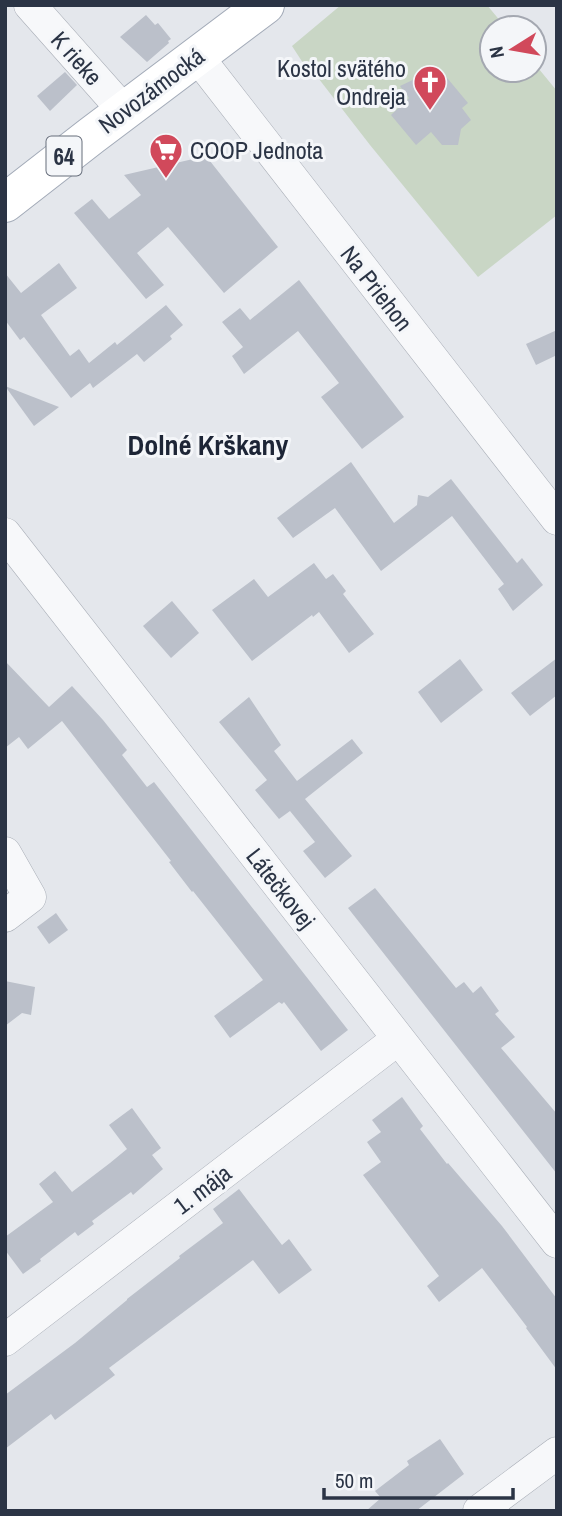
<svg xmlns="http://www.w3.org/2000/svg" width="562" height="1516" viewBox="0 0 562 1516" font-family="'Archivo Narrow',sans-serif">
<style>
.green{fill:#c9d6c5}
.building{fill:#bbc0ca}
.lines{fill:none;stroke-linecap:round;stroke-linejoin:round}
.minor-casing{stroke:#a9aeb7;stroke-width:33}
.major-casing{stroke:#a3abb8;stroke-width:40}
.minor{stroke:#f7f8fa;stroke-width:32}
.major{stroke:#fff;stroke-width:38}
.labels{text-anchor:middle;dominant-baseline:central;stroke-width:6;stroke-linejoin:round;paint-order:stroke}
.shield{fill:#f4f6f9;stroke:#676e7b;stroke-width:2}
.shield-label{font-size:23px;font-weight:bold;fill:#2b3445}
.street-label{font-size:24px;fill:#2b3445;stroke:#f4f6f9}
.poi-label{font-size:24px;fill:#2b3445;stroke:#f4f6f9;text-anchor:end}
.quarter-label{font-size:28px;font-weight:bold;fill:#1d2536;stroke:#f4f6f9}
</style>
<rect width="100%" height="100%" fill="#e4e7ec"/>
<!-- green -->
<polygon class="green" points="341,5 487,5 506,28 492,28 492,70 534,70 534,63 557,91 557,215 478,277 370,145 305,61 303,63 292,46"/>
<!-- building -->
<g class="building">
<polygon points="146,15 155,25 158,23 171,39 168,41 169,43 147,62 120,37"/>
<polygon points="65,72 77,85 50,111 37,96"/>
<polygon points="443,73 468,103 462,108 471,120 461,129 458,145 442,145 431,132 416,145 391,115 409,98 400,86 419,77 427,86"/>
<polygon points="206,156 278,247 224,293 168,227 137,253 164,285 146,299 74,213 92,199 109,219 141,195 124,175"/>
<polygon points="59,263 77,288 41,315 70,356 79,349 89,363 115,342 117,345 166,305 183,325 170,336 172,339 144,362 137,354 93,388 90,383 71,398 24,337 20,340 5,320 5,273 21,293"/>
<polygon points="299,280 404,417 362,449 321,397 339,383 298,331 244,374 232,356 243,347 222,322 240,308 250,320"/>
<polygon points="557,330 557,355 536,365 526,344"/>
<polygon points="5,386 59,407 34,426"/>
<polygon points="351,462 394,523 417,505 418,495 428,497 451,479 517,563 522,558 543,585 513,611 498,589 504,584 452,516 381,571 335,508 293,538 277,518"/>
<polygon points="314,563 326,579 333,574 346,591 343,594 374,634 349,653 319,612 313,617 312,615 252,661 212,610 254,579 268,597"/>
<polygon points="172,601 199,633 171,658 143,626"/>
<polygon points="557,658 557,695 530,716 511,693"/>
<polygon points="460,659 483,690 441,723 418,692"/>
<polygon points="5,661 49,707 72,686 103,720 127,750 122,755 147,787 154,782 348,1030 321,1051 284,1002 282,1004 279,1002 230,1038 214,1016 263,980 193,891 192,892 169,862 171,861 62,721 28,749 19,737 5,748"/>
<polygon points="249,697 281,745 274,751 297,781 352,739 363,753 305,799 352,856 325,878 303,851 315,842 290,811 279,819 255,790 267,780 219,722"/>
<polygon points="375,888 456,988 464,982 473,993 481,986 499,1011 495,1014 515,1037 501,1048 557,1114 557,1174 348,908"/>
<polygon points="56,913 68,930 49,944 37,927"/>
<polygon points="5,981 35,987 31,1015 22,1013 5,1026"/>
<polygon points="402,1097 423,1126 420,1129 447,1164 448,1163 502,1226 557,1299 557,1370 526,1328 527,1327 482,1268 439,1302 427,1286 439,1276 363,1175 381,1162 367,1142 381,1132 372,1120"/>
<polygon points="132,1108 161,1148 152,1155 163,1169 133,1195 131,1192 92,1221 94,1224 78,1236 75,1232 40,1259 41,1261 23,1274 5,1250 5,1237 53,1202 39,1184 55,1171 72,1192 110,1163 127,1149 109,1125"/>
<polygon points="239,1189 282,1245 289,1239 312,1270 279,1294 253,1260 109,1368 115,1375 55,1420 51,1414 5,1449 5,1395 75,1343 127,1300 127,1299 180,1258 179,1256 223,1223 213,1209"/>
<polygon points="440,1439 464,1474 416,1511 366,1511 381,1498 375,1491 409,1465 407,1461"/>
</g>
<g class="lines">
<defs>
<g id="minor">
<polyline points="30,5 124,111"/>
<polyline points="197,56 557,519"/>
<polyline points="5,534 557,1242"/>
<polyline points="5,853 30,897 5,916"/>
<polyline points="5,1340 398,1039"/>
<polyline points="479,1511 557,1453"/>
</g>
<polyline id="major" points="5,203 91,136 265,5"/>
</defs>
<!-- minor casing -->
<use href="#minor" class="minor-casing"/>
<!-- major casing -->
<use href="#major" class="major-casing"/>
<!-- minor -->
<use href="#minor" class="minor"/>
<!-- major -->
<use href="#major" class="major"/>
</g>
<!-- icons -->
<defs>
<symbol id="church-pin" viewBox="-11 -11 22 30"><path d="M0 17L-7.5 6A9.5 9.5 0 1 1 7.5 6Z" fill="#d1495b" stroke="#f4f6f9"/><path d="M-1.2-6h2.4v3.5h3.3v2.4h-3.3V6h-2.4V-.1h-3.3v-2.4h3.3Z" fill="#fff"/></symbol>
<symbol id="supermarket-pin" viewBox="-11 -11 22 30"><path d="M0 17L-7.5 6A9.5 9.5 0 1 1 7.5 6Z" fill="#d1495b" stroke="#f4f6f9"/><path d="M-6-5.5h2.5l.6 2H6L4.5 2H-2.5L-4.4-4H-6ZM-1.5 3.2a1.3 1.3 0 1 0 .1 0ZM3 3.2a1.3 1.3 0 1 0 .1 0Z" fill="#fff"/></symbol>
</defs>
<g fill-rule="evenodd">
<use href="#church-pin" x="411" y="63" width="38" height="52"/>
<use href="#supermarket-pin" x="147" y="131" width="38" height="52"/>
</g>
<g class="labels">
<!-- shield labels -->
<rect class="shield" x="46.5" y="136.5" width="35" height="39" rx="5"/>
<g class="shield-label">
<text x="64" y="156">64</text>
</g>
<!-- street labels -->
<g class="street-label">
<text transform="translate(77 58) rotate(48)">K rieke</text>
<text transform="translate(151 90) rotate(-37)">Novozámocká</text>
<text transform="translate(377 288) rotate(52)">Na Priehon</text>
<text transform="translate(281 888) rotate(52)">Látečkovej</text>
<text transform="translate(202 1189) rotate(-37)">1. mája</text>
</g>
<!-- poi labels -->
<g class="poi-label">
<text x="406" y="68">Kostol svätého<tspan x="406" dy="28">Ondreja</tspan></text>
<text x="190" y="150" text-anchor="start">COOP Jednota</text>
</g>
<!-- quarter labels -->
<g class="quarter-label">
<text x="208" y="445">Dolné Krškany</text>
</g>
</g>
<!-- border -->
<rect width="562" height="1516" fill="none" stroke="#2b3445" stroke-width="14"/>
<!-- north arrow -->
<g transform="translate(513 49) rotate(259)"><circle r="33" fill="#f4f6f9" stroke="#a4a8b1" stroke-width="2"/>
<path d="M0-5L12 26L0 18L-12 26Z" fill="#d1495b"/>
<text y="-10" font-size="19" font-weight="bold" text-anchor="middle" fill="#2b3445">N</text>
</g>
<!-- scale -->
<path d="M324 1488v10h189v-10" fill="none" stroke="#2b3445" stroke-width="3.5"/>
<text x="335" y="1488" font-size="21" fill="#2b3445" stroke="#f4f6f9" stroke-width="5" paint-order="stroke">50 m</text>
</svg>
